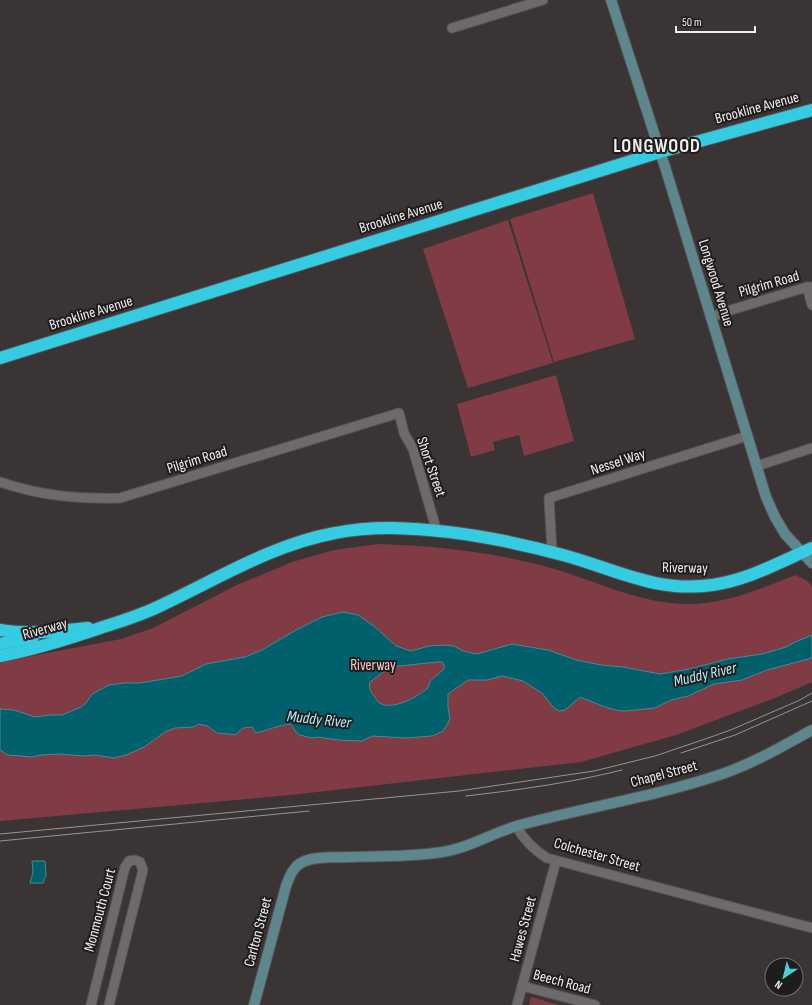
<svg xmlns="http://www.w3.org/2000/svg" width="812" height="1005" viewBox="0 0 812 1005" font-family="'Sofia Sans Condensed',sans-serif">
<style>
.green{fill:#803b45}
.water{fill:#01606c;stroke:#498a93;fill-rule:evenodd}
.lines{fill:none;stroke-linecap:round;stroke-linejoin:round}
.street-casing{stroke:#575253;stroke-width:11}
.secondary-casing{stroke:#575253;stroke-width:12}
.highway-casing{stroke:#575253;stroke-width:14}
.street{stroke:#706969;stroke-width:9}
.secondary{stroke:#5e878d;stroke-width:10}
.highway{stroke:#35cce2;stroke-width:12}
.tram{stroke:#989293;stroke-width:1}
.labels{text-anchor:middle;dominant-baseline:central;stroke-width:4;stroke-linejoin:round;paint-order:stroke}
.street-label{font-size:15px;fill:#f2edee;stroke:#1f1c1c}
.park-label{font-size:15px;fill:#fcc5ca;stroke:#1f1c1c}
.water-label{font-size:16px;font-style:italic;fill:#b1eef9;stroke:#1f1c1c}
.district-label{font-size:19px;font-weight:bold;letter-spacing:1px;fill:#f2edee;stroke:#1f1c1c}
</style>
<rect width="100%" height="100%" fill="#3a3434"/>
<!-- green -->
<g class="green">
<polygon points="593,193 635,339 554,362 510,219"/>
<polygon points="508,220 553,363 468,388 423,249"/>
<polygon points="556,375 574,441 524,456 519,435 493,442 495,450 471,457 457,404"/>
<path d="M 378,544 C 437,546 494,552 551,568 C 596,581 640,604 688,604 C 725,604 761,589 795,575 L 806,580 L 812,586 L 812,682 L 775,698 L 676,735 L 581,762 L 291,795 L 0,821 L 0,662 L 121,639 L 153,628 L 237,585 L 292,562 L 334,550 Z"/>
<polygon points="531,997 559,1005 529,1005"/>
</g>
<!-- water -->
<g class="water">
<path d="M 343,612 L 358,615 L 375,627 L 396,646 L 411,651 L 429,646 L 443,645 L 454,646 L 463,651 L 477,654 L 512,644 L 548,650 L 576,660 L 601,665 L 623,667 L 660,674 L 689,669 L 728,659 L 762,654 L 786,647 L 793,643 L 812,635 L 812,658 L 767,670 L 742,680 L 714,684 L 688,696 L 671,700 L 655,708 L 625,711 C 610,711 594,702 580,697 L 565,710 L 559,711 L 554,708 L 542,693 L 523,681 L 502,676 L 487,680 L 468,680 L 448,694 L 448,708 L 450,718 L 448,723 L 443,731 L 432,736 L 406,738 L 372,736 L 362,741 L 339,740 L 317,737 L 312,738 L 300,735 L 296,732 L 291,724 C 279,725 268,730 256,733 L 252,727 L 243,728 L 235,735 C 223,732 218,737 208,726 L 198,724 L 194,727 L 175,728 L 165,732 L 144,747 L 126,755 L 114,758 L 95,755 L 85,756 L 59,754 L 41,755 L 32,757 L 22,756 L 8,755 L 0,750 L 0,709 L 14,710 L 35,717 L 51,715 L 62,715 L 81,707 L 86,703 L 92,694 L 109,685 L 124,683 L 140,683 L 182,676 L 206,664 L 245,657 L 262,650 L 296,630 L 322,617 ZM 437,662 L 442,662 L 444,665 L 444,669 L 430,681 L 428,688 C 424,690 422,693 418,695 C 408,702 383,712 376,699 C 372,692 368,691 370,682 L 390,667 Z"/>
<polygon points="32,861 45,861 46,875 43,883 30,883 33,872"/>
</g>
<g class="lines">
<defs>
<g id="street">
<polyline points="452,28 543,0"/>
<polyline points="807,287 812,305"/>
<polyline points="711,318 721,313 807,287 812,287"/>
<polyline points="757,466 812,448"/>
<path d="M 0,482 C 41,496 77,499 120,498 L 399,413 L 404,433 L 413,449 L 437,532"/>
<polyline points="552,552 549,498 747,436"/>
<path d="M 516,826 C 524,840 534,850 547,858 L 812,928"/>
<polyline points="522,986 595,1005"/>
<polyline points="91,1005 125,867 129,861 135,860 140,862 143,870 109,1005"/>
<polyline points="517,1005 556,861"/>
</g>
<g id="secondary">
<polyline points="611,0 666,170 766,497 775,517 785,534 812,563"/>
<path d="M 254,1005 L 286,886 C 290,875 294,865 305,861 C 318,856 334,858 347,857 C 377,856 406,857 435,853 C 467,850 491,833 520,825 C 588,807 657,796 722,774 C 754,763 783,746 812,730"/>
</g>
<g id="highway">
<polyline points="0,358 660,152 812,110"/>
<path d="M 0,630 C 28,635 59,631 88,628"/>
<polyline points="0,644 33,637"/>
<path d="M 0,656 C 37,649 68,639 103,627 C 119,622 135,617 151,610 C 211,583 269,545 335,533 C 354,529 372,528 391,528 C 448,529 508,540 563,555 C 615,569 656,593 712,585 C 748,580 780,562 812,548"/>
</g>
</defs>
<!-- street casing -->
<use href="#street" class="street-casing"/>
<!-- secondary casing -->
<use href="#secondary" class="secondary-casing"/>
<!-- highway casing -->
<use href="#highway" class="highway-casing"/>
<!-- street -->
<use href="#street" class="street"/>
<!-- secondary -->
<use href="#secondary" class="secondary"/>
<!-- highway -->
<use href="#highway" class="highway"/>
<!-- tram -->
<g class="tram">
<polyline points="681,753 735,735 812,701"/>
<path d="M 466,796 C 518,790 570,783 622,770"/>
<polyline points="0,834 459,791 594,771 655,756 711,737 733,729 800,700 812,693"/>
<polyline points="0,841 309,811"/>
</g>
</g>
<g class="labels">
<!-- street labels -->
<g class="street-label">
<text transform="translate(757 108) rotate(-15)">Brookline Avenue</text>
<text transform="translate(401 216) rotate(-17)">Brookline Avenue</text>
<text transform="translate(716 283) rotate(73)">Longwood Avenue</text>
<text transform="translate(769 284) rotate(-16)">Pilgrim Road</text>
<text transform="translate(91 313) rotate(-17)">Brookline Avenue</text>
<text transform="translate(197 460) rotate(-17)">Pilgrim Road</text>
<text transform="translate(618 462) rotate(-18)">Nessel Way</text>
<text transform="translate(431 467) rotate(71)">Short Street</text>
<text transform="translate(685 568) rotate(1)">Riverway</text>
<text transform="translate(45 629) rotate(-16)">Riverway</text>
<text transform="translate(664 774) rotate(-15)">Chapel Street</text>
<text transform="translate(597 855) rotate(16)">Colchester Street</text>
<text transform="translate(100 910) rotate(-75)">Monmouth Court</text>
<text transform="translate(523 929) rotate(-75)">Hawes Street</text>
<text transform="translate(258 932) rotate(-75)">Carlton Street</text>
<text transform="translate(562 982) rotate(15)">Beech Road</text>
</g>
<!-- park labels -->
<g class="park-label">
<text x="373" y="665">Riverway</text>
</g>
<!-- water labels -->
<g class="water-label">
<text transform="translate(705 675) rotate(-13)">Muddy River</text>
<text transform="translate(319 720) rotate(6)">Muddy River</text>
</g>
<!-- district labels -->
<g class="district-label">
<text x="657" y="146">LONGWOOD</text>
</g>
</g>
<!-- north arrow -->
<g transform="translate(784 977) rotate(215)"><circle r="19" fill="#1f1c1c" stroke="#737070"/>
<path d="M0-3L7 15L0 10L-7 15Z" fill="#54cadd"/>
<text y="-6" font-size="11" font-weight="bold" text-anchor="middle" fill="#f2edee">N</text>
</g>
<!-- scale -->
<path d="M676 26v6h79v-6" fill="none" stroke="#f2edee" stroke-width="2"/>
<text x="682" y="26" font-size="12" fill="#f2edee" stroke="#1f1c1c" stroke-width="3" paint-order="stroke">50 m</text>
</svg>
